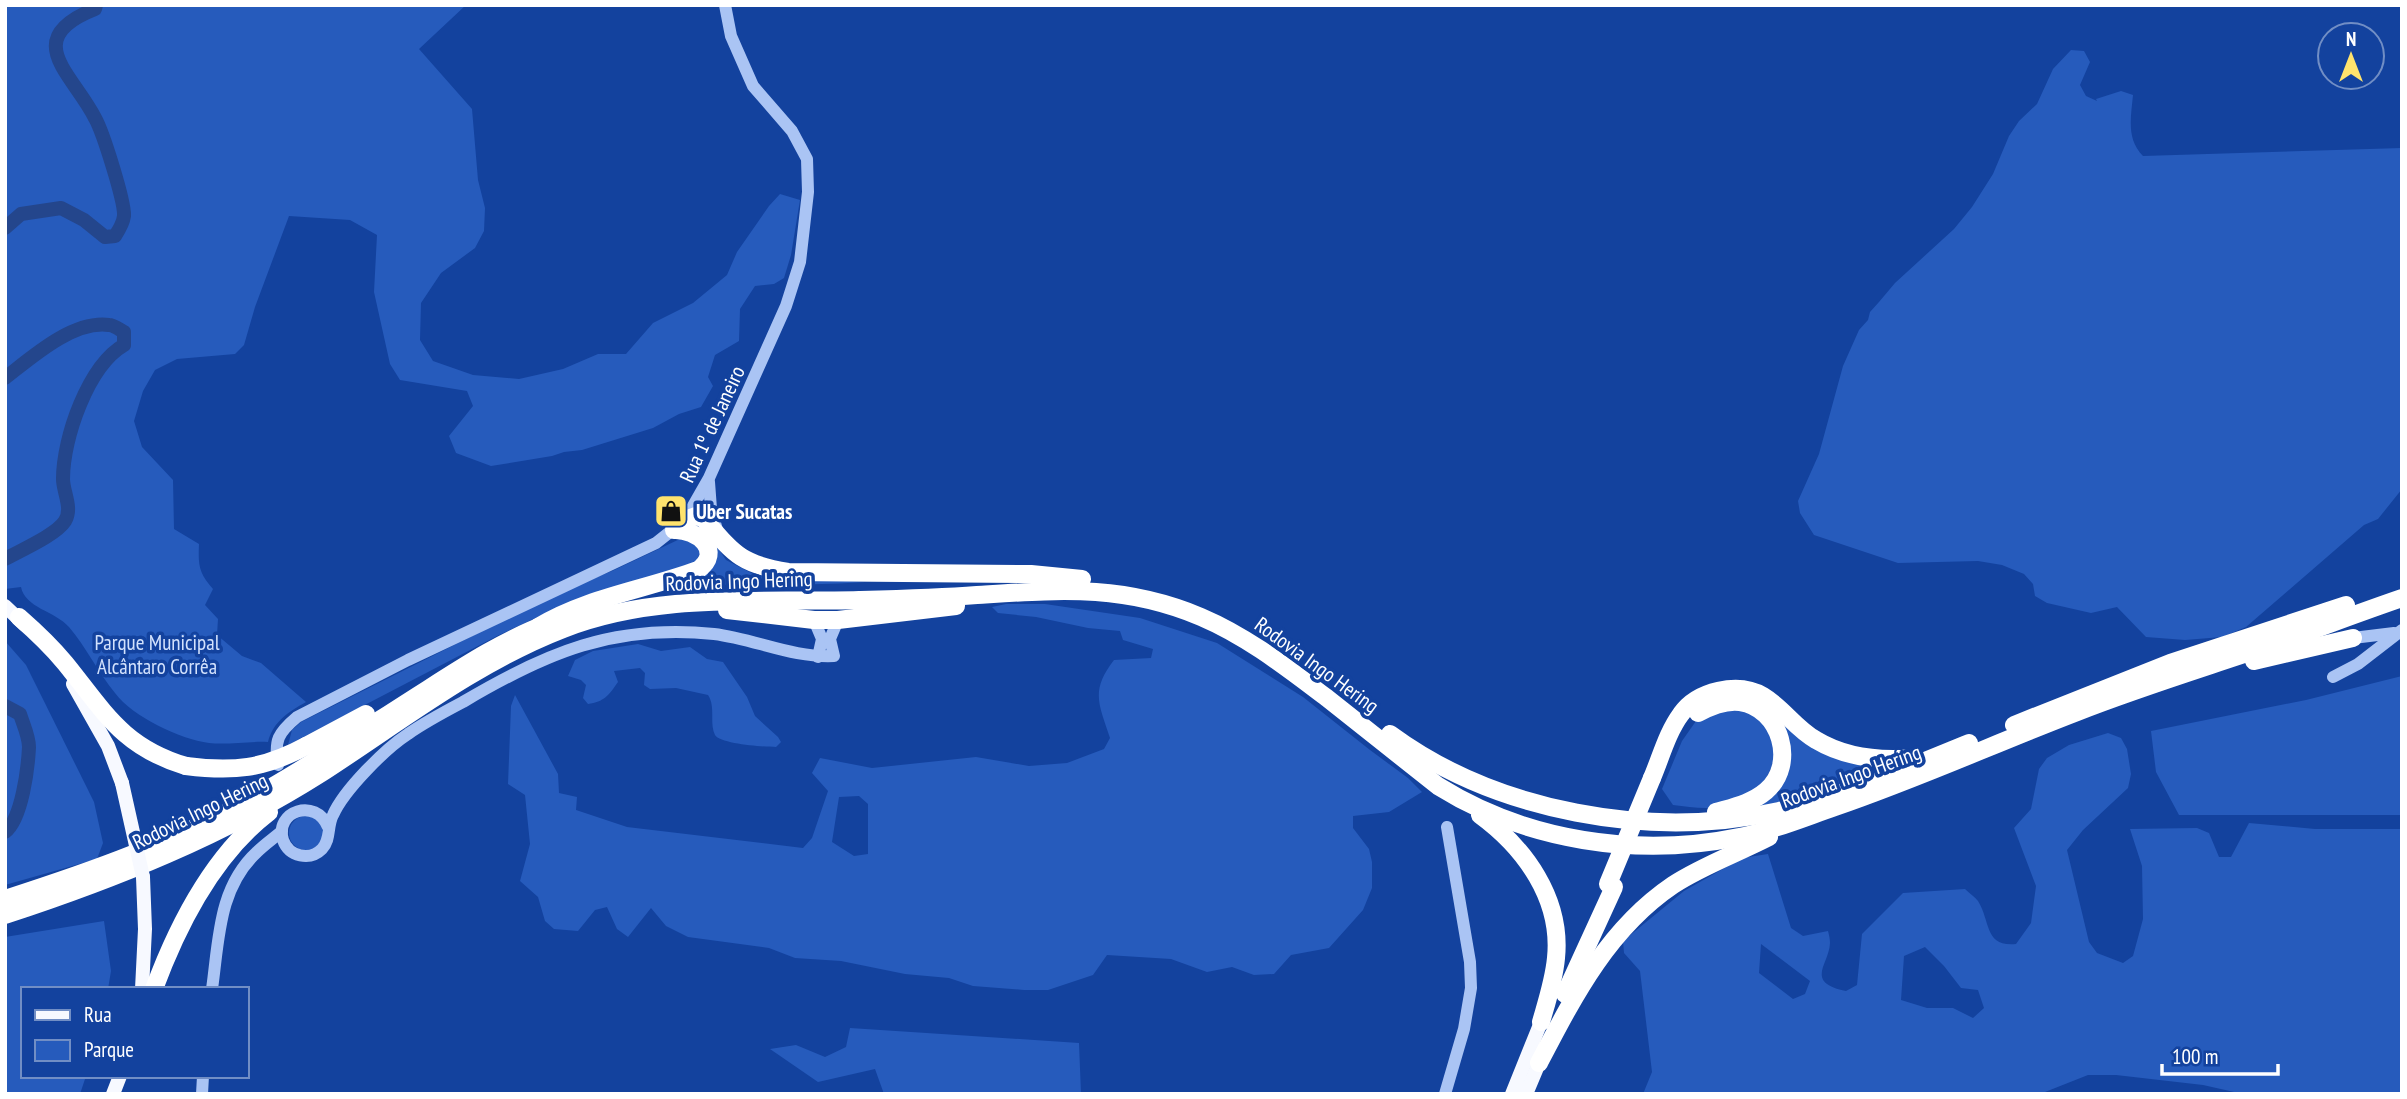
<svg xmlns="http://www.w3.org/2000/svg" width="2407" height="1099" viewBox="0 0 2407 1099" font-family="'PT Sans Narrow',sans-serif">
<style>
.green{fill:#265bbc;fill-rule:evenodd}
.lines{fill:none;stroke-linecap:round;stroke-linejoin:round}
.river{stroke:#24468c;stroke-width:14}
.minor{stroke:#aac4f4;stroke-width:12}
.major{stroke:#f7f9ff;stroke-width:14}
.highway{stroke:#fff;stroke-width:18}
.major-bridge{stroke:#f7f9ff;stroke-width:14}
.highway-bridge{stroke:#fff;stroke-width:18}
.labels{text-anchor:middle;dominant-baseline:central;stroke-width:7;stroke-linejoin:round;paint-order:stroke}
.street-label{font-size:21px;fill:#fff;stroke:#13429e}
.poi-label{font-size:21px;font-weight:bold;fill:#fff;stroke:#13429e;text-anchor:start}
.park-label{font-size:21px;fill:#d3e2fd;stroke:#13429e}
</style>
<rect width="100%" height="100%" fill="#13429e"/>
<!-- green -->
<g class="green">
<path d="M 5,5 L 466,5 L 419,49 L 472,109 L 478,180 L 485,208 L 484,231 L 475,248 L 441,273 L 421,303 L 420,340 L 433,361 L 473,375 L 519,379 L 563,369 L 598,354 L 626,354 L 653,323 L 693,303 L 727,275 L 737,252 L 769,206 L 780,194 L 800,200 L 791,255 L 784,278 L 774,284 L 755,286 L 740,309 L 739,341 L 715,355 L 708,377 L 713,386 L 701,407 L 679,414 L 653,428 L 582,450 L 564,452 L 552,456 L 491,466 L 456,453 L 449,436 L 473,406 L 467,391 L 400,380 L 390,364 L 374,292 L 377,235 L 350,220 L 289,216 L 255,307 L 244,345 L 235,354 L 177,359 L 155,370 L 143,391 L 134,421 L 142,447 L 173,480 L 174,529 L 199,544 C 198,566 199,573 213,589 L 205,605 L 218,619 L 217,635 L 242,656 L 261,663 L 306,702 C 288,712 273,722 268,742 C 248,741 228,745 209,743 C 180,739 133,717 115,693 C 98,672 86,647 69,627 C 55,611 25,608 21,587 L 5,589 Z"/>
<path d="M 2071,50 L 2084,51 L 2090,62 L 2080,85 L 2086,96 L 2097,101 L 2096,99 L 2121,91 L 2133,95 C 2131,117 2126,139 2143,156 L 2402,148 L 2402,489 L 2378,519 L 2364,525 L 2246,627 L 2222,637 L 2185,640 L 2146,637 L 2117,607 L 2091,613 L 2047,603 L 2035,596 L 2033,584 L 2024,574 L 2002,565 L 1978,561 L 1898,563 L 1814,535 L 1800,513 L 1798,501 L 1819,454 L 1843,366 L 1859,330 L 1868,320 L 1870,312 L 1879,302 L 1895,283 L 1954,229 L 1972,207 L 1993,174 L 2009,136 L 2019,121 L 2037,104 L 2053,69 Z"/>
<path d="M 691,520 L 709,535 L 726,560 L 757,576 L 865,582 C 795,587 724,583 654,587 L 705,573 L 696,527 Z"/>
<polygon points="682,538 689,539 701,551 693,568 568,603 499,635 288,745 292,730 301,722 562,591 612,571"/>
<path d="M 1006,604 L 1045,604 L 1140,618 L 1217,643 L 1303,697 L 1370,750 L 1408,778 L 1422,792 L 1389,812 L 1353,816 L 1353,828 L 1369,849 L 1372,862 L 1372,888 L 1363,910 L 1329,948 L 1291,955 L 1274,974 L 1254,975 L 1232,967 L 1207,972 L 1171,959 L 1107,955 L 1093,975 L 1048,990 L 1024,990 L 973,986 L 949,978 L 905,974 L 841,961 L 795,958 L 769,948 L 688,937 L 666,926 L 651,908 L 628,937 L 617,929 L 607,907 L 595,910 L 578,931 L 554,929 L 545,921 L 538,897 L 520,881 L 530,844 L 525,795 L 508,784 L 511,706 L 515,695 L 558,774 L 559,793 L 577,797 L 576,810 L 627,827 L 803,848 L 812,838 L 828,791 L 812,773 L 820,758 L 872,768 L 976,757 L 1029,766 L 1067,763 L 1104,749 L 1110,738 C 1099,704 1090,691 1114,660 L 1151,658 L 1153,649 L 1123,640 L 1120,631 L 1088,628 L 1036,617 L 998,613 L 992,607 ZM 859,796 L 868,804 L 868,854 L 854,856 L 832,842 L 839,797 Z"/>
<polygon points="5,641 26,665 94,802 103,843 97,859 5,885"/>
<path d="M 638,644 L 661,651 L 690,647 L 707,659 L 723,662 L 747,697 L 755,716 L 778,737 L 781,742 L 776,747 C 765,747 720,744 715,735 C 709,723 716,707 708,695 L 676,688 L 650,689 L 644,685 L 645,673 L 640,668 L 614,671 L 618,682 C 609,695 604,702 588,704 L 583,698 L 586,685 L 581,680 L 568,676 L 575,660 L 593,651 Z"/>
<polygon points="2402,676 2402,815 2179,815 2156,772 2151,731 2306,700"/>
<path d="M 1740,693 C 1766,698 1767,706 1785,722 C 1811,745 1844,764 1879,769 L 1836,787 L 1759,807 C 1773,796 1784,779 1787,761 C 1792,731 1766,697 1735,698 C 1720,698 1706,705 1693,710 C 1707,697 1721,694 1740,693 Z"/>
<path d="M 1725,708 L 1745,711 L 1768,724 C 1770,734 1775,747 1774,757 C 1769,789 1737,808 1706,808 C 1695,808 1684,806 1673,805 L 1662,789 L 1682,741 L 1696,721 Z"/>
<path d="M 2108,733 L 2121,738 L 2127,749 L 2131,774 L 2128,788 L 2083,830 L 2067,850 L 2089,942 L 2097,953 L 2123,963 L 2133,956 L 2143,919 L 2142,866 L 2130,829 L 2197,828 L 2209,833 L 2219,857 L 2231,857 L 2249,823 L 2315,829 L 2402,829 L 2402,1094 L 2243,1094 L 2203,1085 L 2116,1075 L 2088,1075 L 2040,1094 L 1643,1094 L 1652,1072 L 1640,971 L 1624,953 L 1623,941 L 1684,891 L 1742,858 L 1768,854 L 1791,928 L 1803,936 L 1828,931 C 1829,935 1830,939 1830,943 C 1829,965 1804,982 1846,991 L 1857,985 L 1862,934 L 1903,893 L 1965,889 C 1969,893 1975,897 1978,901 C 1991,922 1984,947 2016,944 L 2031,923 L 2036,886 L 2014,828 L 2031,809 L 2039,769 L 2047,758 L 2069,745 ZM 1761,944 L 1810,981 L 1805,994 L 1793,999 L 1759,973 ZM 1925,947 L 1944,966 L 1961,988 L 1978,990 L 1984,1008 L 1973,1018 L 1953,1008 L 1927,1008 L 1901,1000 L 1904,956 Z"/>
<circle cx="306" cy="833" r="17"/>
<polygon points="104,921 111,971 108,989 23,989 23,1076 86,1076 80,1094 5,1094 5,937"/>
<polygon points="850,1028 1079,1043 1081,1094 884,1094 875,1069 818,1082 770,1049 796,1045 825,1057 846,1047"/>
</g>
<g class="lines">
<!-- river -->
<g class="river">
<path d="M 5,228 L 21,214 L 61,208 L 84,220 L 105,237 L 115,236 C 119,230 123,224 124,216 C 125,202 103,132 95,118 C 73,74 19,39 95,9 L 96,5"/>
<path d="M 5,378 C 32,357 73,320 109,325 C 114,325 120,330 124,332 L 124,345 C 88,366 63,438 63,479 C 63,492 73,508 65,521 C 56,535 21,550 5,559"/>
<path d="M 5,706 L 20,714 C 23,724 29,736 29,747 C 28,768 22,819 5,832"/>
</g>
<!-- minor -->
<g class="minor">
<polyline points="709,482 711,509 717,530"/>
<polyline points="814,620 822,639 818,657"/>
<polyline points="2353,638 2394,633"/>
<polyline points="2333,677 2358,664 2402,630"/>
<path d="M 278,765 C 274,740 278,733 297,717 L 408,660 L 656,543 L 685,520 L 709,478 L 786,306 L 800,262 L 808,192 L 807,159 L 792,131 L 753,86 L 731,36 L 725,5"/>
<path d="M 328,827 C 316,797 274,811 283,840 C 289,857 310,861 322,849 C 331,840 327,826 333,815 C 344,790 385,749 408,734 C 425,722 444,712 463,702 C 547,652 614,624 714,634 C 755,639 792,658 834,656 L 830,639 L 838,620"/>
<path d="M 212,989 C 219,940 218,888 257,852 C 265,844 274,838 282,831"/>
<polyline points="202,1094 203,1076"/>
<polyline points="1445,1094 1464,1029 1471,988 1470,962 1447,827"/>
</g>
<!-- major -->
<g class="major">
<polyline points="5,606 25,625"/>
<polyline points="73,684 108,746 122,783"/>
<polyline points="142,989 145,929 143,877"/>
<polyline points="113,1094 120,1076"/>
<polyline points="1512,1094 1541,1022"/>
<polyline points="1526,1094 1539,1063"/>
</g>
<!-- highway -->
<g class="highway">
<path d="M 685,520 L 696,516 L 703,518 C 734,554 740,564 788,572 L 1031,574 L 1082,579"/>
<polyline points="727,610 814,620 838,620 956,606"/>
<path d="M 19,617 C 35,631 51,646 65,663 C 104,711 122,747 186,766"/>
<path d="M 538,627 C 588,597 644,590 698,570 C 724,551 697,529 674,530"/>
<polyline points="2254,661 2353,638"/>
<path d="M 1698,713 C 1711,706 1725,700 1740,702 C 1781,708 1797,765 1766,791 C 1752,803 1733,807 1716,812"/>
<polyline points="2014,725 2170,663 2346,605"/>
<path d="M 1390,734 C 1496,812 1651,840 1779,811 C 1844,796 1907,768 1969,743"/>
<polyline points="306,746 366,714"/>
<path d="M 1652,778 C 1661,757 1667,733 1681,714 C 1697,691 1738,681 1763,696 C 1783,708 1796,729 1816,740 C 1846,758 1881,761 1914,758"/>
<path d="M 1480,815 C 1525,848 1562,899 1556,958 C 1554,980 1547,1001 1541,1022"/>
<path d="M 5,899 C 92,871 177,841 256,796 C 315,763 371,725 428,689 C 467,664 506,639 549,623"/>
<path d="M 5,915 C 115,879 222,836 320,774 C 399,723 475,663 563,629 C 657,592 761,603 859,600 C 898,599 938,598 977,595 C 1059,590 1123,584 1201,617 C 1248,637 1287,668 1327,698 C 1364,727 1401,757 1438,786 C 1526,841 1637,858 1739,837 C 1772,831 1803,818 1835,807 C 1917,779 1996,743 2077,712 C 2138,688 2200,669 2262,648 C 2309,632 2355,614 2402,598"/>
<path d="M 154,989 C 178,924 213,855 269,812"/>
<polyline points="1565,994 1614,887"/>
<path d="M 1539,1063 C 1574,996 1608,929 1673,885 C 1702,866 1738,853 1769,837"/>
</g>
<!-- major-bridge -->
<polyline class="major-bridge" points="122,783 143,877"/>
<!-- highway-bridge -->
<g class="highway-bridge">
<path d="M 186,766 C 233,772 264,769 306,746"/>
<polyline points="1608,884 1652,778"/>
</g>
</g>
<!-- icons -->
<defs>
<symbol id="shop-square" viewBox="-11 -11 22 22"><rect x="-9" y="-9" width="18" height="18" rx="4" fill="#ffe36d" stroke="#13429e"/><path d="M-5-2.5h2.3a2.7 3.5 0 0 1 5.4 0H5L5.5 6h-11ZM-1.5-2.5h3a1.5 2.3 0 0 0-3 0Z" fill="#111"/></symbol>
</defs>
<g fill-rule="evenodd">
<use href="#shop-square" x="652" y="492" width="38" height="38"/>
</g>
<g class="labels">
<!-- street labels -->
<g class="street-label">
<text transform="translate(712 424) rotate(-65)">Rua 1º de Janeiro</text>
<text transform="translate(739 581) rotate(-2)">Rodovia Ingo Hering</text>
<text transform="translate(1317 665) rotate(36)">Rodovia Ingo Hering</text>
<text transform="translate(1851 776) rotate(-20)">Rodovia Ingo Hering</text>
<text transform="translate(200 811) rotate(-26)">Rodovia Ingo Hering</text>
</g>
<!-- poi labels -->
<g class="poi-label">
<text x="696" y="511">Uber Sucatas</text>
</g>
<!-- park labels -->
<g class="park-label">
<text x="157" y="642">Parque Municipal<tspan x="157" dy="24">Alcântaro Corrêa</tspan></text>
</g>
</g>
<!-- border -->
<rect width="2407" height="1099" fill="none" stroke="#ffffff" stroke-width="14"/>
<!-- legend -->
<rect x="21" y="987" width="228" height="91" fill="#13429e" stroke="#718ec5" stroke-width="2"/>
<rect x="35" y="1010" width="35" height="10" fill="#f7f9ff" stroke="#718ec5" stroke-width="2"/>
<text x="84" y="1022" font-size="21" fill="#ffffff">Rua</text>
<rect x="35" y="1040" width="35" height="21" fill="#265bbc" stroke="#718ec5" stroke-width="2"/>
<text x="84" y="1057" font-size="21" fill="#ffffff">Parque</text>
<!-- north arrow -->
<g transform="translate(2351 56)"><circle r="33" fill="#13429e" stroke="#718ec5" stroke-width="2"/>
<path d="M0-5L12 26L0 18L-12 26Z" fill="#ffe36d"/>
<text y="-10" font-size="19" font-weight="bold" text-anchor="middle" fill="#ffffff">N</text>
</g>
<!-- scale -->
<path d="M2162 1064v10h116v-10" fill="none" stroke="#ffffff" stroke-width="3.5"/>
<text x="2172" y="1064" font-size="21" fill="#ffffff" stroke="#13429e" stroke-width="5" paint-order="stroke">100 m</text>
</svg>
